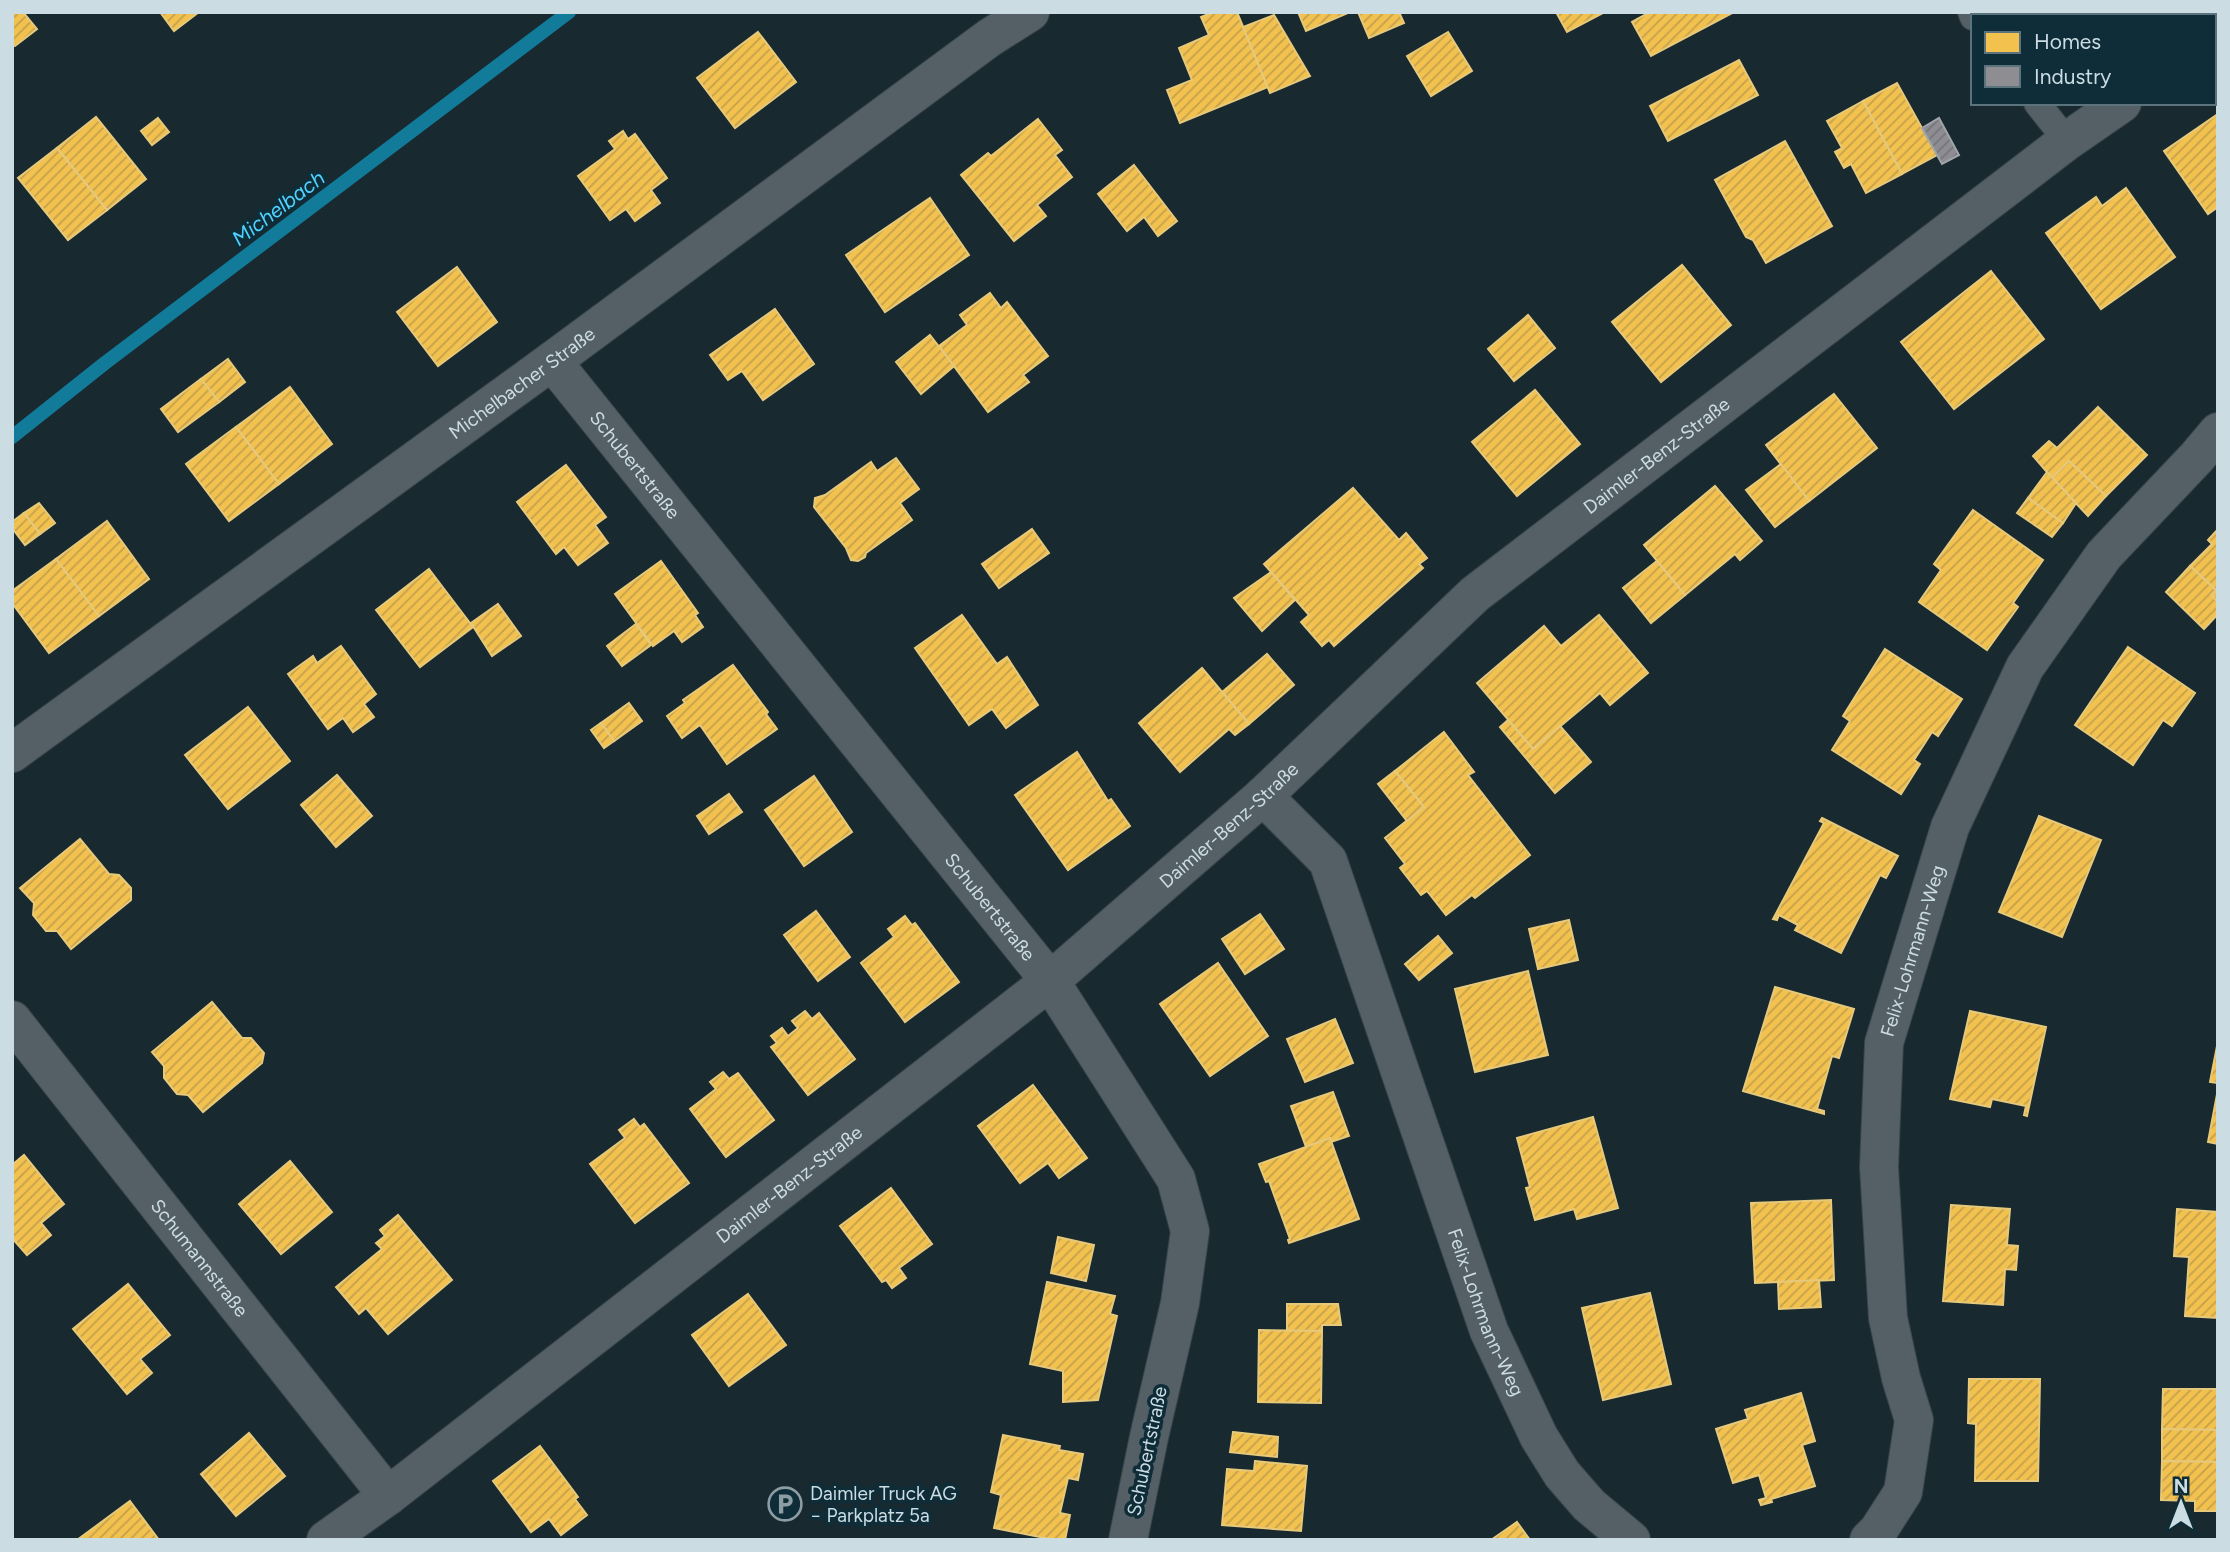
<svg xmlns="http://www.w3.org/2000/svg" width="2230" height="1552" viewBox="0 0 2230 1552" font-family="Figtree,sans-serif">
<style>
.homes{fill:url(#homes-hatch);stroke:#e6c97b;stroke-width:2}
.industry{fill:url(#industry-hatch);stroke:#a0a5aa;stroke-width:2}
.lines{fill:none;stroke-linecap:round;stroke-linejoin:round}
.stream{stroke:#127b9a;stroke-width:14}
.service-casing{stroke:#39454b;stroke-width:28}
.minor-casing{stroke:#39454b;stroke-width:40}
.secondary-casing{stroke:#39454b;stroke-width:40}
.service{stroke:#546065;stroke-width:26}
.minor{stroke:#546065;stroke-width:38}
.secondary{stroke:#546065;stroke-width:38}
.labels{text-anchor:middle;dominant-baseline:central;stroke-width:7;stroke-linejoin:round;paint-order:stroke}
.street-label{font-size:19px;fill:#cbdce3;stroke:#0f2d38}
.poi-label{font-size:19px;fill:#cbdce3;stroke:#0f2d38;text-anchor:start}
.water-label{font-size:21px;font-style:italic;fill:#50d2ff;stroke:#0f2d38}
</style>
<defs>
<pattern id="homes-hatch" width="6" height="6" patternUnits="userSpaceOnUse" patternTransform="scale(1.75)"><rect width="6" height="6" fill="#f2c14e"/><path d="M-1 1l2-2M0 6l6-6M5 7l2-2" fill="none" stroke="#c5a14c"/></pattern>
<pattern id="industry-hatch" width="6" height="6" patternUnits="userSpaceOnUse" patternTransform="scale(1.75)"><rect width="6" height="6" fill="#8d8d92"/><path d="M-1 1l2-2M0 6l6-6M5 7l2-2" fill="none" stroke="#75767b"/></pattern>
</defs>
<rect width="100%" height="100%" fill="#18292f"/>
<!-- homes -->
<g class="homes">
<polygon points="12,12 23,12 37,29 15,46 12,43"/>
<polygon points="160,12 199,12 174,31"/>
<polygon points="1213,12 1237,12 1268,87 1180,123 1167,90 1192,80 1179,48 1209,35 1201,17"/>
<polygon points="1298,12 1350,12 1306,31"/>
<polygon points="1358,12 1399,12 1404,23 1369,38"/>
<polygon points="1556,12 1602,12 1603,13 1567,32"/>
<polygon points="1650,12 1734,12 1651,56 1632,22"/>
<polygon points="1999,12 2054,12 2057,16 2002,16"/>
<polygon points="2054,12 2108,12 2111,16 2057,16"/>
<polygon points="2108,12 2148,12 2144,16 2111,16"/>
<polygon points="1274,15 1310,76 1270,93 1243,27"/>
<polygon points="758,32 796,82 735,128 697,78"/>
<polygon points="1448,32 1472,71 1431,96 1407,56"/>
<polygon points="1739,60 1758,95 1668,141 1650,106"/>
<polygon points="1897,83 1937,155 1902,174 1863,101"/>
<polygon points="1863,101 1902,174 1866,193 1851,164 1844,168 1835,152 1842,148 1827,121"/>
<polygon points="2218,114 2218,207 2208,214 2164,151"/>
<polygon points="96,117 146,179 107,210 57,148"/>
<polygon points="158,118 169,132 152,145 141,131"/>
<polygon points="1038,119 1062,150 1055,155 1072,177 1037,205 1046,216 1014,241 961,175 988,153 991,156"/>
<polygon points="623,131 628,139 635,134 667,178 651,190 660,203 635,221 626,209 610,220 578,176 615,149 609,141"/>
<polygon points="1785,141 1832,226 1766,263 1753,240 1746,237 1715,180"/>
<polygon points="57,148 107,210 68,240 18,178"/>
<polygon points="1134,165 1177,221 1158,236 1144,217 1127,231 1098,194"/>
<polygon points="2126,188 2175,257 2101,309 2046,233 2096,197 2102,206"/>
<polygon points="930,198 969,255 885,312 846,255"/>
<polygon points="1682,265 1731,325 1661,382 1612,322"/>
<polygon points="457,267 497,322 438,366 397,312"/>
<polygon points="1991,271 2044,339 1954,409 1901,342"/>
<polygon points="990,293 1001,308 1007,302 1048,356 1023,375 1029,382 988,412 939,346 967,325 960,315"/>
<polygon points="775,309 814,364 763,400 742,371 728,380 710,355"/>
<polygon points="1528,315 1555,348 1514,381 1488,349"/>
<polygon points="930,335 954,366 921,394 896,362"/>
<polygon points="228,359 245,382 219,402 201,379"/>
<polygon points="201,379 219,402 178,432 161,409"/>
<polygon points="290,387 332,444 279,484 236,427"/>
<polygon points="1535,390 1580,444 1517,496 1472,442"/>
<polygon points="1834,394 1877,448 1809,501 1766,445"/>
<polygon points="2098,407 2147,455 2106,496 2069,461 2052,478 2033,456 2049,441 2057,448"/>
<polygon points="236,427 279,484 229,521 186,464"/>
<polygon points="896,458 919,489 900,503 912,520 866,553 865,557 858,561 851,560 846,548 814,507 815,498 825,495 871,462 877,471"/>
<polygon points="2069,461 2106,496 2088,516 2052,478"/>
<polygon points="1781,464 1809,501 1775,527 1746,490"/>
<polygon points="566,465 606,517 595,525 608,543 578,565 564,547 556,554 517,502"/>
<polygon points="2047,472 2076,503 2063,523 2028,498"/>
<polygon points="1715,486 1762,541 1740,560 1735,554 1685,595 1644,545"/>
<polygon points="1353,488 1399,540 1406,533 1427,558 1419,564 1423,568 1334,646 1329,640 1322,646 1301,622 1309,615 1264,564"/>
<polygon points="2028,498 2063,523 2052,537 2017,513"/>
<polygon points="39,503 55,523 40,534 24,513"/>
<polygon points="1973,510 2043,560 2013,603 2018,607 1987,650 1919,602 1941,570 1934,564"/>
<polygon points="24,513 40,534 25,545 12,528 12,522"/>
<polygon points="107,521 149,579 99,616 56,559"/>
<polygon points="1032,529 1049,553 999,588 982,564"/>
<polygon points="2218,529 2218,602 2211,595 2216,590 2190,566 2212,544 2208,540"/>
<polygon points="56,559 99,616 49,653 12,603 12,591"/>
<polygon points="661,561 698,613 695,615 703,627 682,642 674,631 653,646 615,594"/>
<polygon points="1657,561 1685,595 1651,623 1623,588"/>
<polygon points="2190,566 2216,590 2211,595 2218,602 2218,614 2204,629 2166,592"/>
<polygon points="429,569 473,627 420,667 376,610"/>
<polygon points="1271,572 1295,600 1262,631 1234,598"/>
<polygon points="498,604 521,636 492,656 471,623"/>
<polygon points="962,615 997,664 1007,657 1038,705 1006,728 992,709 969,725 915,648"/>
<polygon points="1599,615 1648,673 1610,705 1600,693 1533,749 1477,683 1544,626 1561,646"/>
<polygon points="636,624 651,645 622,666 607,646"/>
<polygon points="341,646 376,694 364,704 374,717 353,732 343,718 328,729 288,674 313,656 317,663"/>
<polygon points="2128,647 2195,693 2172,726 2163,720 2133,765 2075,725"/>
<polygon points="1885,649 1962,699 1938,736 1932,732 1914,760 1920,764 1901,794 1832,750 1850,721 1843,716"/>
<polygon points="1267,654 1294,685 1249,724 1222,692"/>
<polygon points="733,665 768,712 766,714 777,729 727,764 700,725 682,738 667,716 685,703 683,700"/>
<polygon points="1202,668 1249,724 1235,735 1229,729 1180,772 1139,723"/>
<polygon points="629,703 642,721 614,741 601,723"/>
<polygon points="248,707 290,761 228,809 185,755"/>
<polygon points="1508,720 1533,749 1560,726 1591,762 1555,793 1500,727"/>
<polygon points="601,723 614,741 604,748 591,730"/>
<polygon points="1444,732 1474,772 1468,775 1530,855 1475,898 1472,895 1446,915 1427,891 1421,895 1400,868 1405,864 1385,838 1424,807 1395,771"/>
<polygon points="1077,752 1108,801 1111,799 1130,826 1068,870 1015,795"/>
<polygon points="1395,771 1424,807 1407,821 1378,784"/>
<polygon points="337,775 372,816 336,847 301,805"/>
<polygon points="814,776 852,832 804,866 765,810"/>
<polygon points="729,794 742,812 709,834 697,816"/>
<polygon points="2039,816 2101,840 2062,937 1999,912"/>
<polygon points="1822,818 1898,856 1886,878 1880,875 1841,953 1795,930 1798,925 1779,915 1777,920 1773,919 1824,823 1820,821"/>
<polygon points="80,839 109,874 119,875 131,888 131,900 71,949 57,931 46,931 33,915 34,903 20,888"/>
<polygon points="816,911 850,957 818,981 784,935"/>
<polygon points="1260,914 1284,949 1245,974 1222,939"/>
<polygon points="905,916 912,925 915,923 959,982 905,1022 861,963 894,937 888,929"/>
<polygon points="1569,920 1578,960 1538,969 1529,929"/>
<polygon points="1438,936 1452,953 1419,980 1405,964"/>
<polygon points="1218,963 1268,1036 1210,1076 1160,1004"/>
<polygon points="1528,971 1548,1055 1475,1072 1455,989"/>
<polygon points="1775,987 1854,1009 1839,1058 1832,1056 1817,1109 1824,1111 1824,1114 1743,1091"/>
<polygon points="212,1002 242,1038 251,1038 264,1053 262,1063 203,1112 188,1095 177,1094 164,1078 164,1066 152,1052"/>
<polygon points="805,1011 812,1019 819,1013 855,1059 808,1095 771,1047 777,1043 771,1036 782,1028 788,1036 798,1028 792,1021"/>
<polygon points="1970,1011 2046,1027 2027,1116 2024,1115 2026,1106 1992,1099 1990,1107 1950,1099"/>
<polygon points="1335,1019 1353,1063 1305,1082 1287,1039"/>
<polygon points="2218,1041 2218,1083 2210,1082"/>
<polygon points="723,1072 729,1079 738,1073 774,1120 726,1157 690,1109 716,1089 710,1082"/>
<polygon points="1033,1085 1087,1158 1059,1178 1048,1163 1020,1183 978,1126"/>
<polygon points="2218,1089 2218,1144 2208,1142"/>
<polygon points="1333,1092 1349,1136 1331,1142 1330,1138 1306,1147 1291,1106"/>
<polygon points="1593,1117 1618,1208 1577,1219 1574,1209 1535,1220 1526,1188 1530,1187 1517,1138"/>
<polygon points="634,1119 640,1127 644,1124 689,1183 635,1223 590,1164 625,1138 619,1130"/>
<polygon points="1330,1138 1359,1219 1289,1243 1288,1240 1290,1239 1269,1181 1266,1182 1259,1164"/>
<polygon points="24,1155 64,1204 41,1223 51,1235 27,1255 12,1238 12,1165"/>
<polygon points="290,1161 332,1212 281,1254 239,1204"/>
<polygon points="891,1188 932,1244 899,1268 906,1278 892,1288 886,1280 882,1282 840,1226"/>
<polygon points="1831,1200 1834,1280 1755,1283 1751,1203"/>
<polygon points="1951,1205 2010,1209 2007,1245 2018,1246 2016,1270 2005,1269 2003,1305 1943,1301"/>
<polygon points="2177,1209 2218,1212 2218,1318 2185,1316 2189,1257 2174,1256"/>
<polygon points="398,1215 452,1280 388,1334 366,1308 359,1314 336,1287 382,1249 376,1243 385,1236 380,1230"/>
<polygon points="1058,1237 1094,1245 1086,1281 1051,1273"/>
<polygon points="1819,1280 1821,1307 1779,1309 1778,1282"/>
<polygon points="1047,1282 1115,1296 1110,1314 1117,1316 1098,1400 1063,1402 1063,1371 1030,1364"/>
<polygon points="128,1284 170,1335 140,1359 152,1373 127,1394 73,1329"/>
<polygon points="1650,1293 1671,1384 1603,1400 1582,1308"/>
<polygon points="748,1294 786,1345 729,1386 692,1335"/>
<polygon points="1287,1304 1338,1304 1341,1325 1322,1325 1322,1331 1287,1331"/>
<polygon points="1259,1330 1322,1331 1321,1403 1258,1402"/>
<polygon points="1969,1379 2040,1379 2038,1481 1975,1481 1976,1424 1968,1423"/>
<polygon points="2163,1389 2218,1389 2218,1430 2162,1429"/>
<polygon points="1801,1393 1815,1441 1802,1445 1815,1486 1771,1499 1772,1502 1761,1505 1759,1500 1766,1498 1759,1475 1733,1483 1716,1429 1748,1419 1745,1410"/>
<polygon points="2162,1429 2218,1430 2218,1462 2162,1461"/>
<polygon points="1233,1432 1278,1437 1277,1457 1230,1452"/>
<polygon points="249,1433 285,1476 236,1516 201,1474"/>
<polygon points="1003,1435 1060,1446 1059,1450 1083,1454 1078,1480 1068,1478 1060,1513 1070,1515 1065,1540 1055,1540 994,1528 1001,1495 991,1492"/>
<polygon points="540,1446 578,1497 575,1499 587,1515 561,1535 549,1519 531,1532 493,1481"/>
<polygon points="1255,1461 1307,1466 1301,1531 1222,1525 1227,1469 1254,1471"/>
<polygon points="2162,1461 2218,1462 2218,1511 2195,1511 2195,1501 2161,1500"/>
<polygon points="130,1501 159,1540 77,1540"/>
<polygon points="1517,1522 1530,1540 1491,1540"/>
</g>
<!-- industry -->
<polygon class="industry" points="1939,118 1959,155 1942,164 1922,128"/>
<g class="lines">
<!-- stream -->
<polyline class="stream" points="12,437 105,363 569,12"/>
<defs>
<g id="service">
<polyline points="1971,12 1973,17"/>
<polyline points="2037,103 2067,141"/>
</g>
<g id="minor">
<polyline points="2214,38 2218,36"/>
<path id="s1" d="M 552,361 L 1050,981 L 1176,1179 L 1190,1231 L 1180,1303 L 1149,1437 L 1128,1540"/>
<path id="s2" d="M 1263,796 L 1328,861 L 1489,1331 L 1539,1437 L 1562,1474 L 1589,1505 L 1631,1540"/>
<path id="s3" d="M 12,1020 L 388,1496"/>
<path id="s4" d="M 326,1540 L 388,1496 L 1050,981 L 1263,796 L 1475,594 L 2067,141 L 2122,103"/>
<path id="s5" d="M 1869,1540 L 1878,1531 L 1903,1492 L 1914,1420 L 1901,1378 L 1888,1318 L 1879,1167 L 1884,1043 L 1950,827 L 2025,667 L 2104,555 L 2197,457 L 2218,432"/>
</g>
<g id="secondary">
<path id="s6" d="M 12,753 L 552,361 L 989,38 L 1030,12"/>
</g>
</defs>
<!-- service casing -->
<use href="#service" class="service-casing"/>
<!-- minor casing -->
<use href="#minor" class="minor-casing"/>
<!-- secondary casing -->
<use href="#secondary" class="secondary-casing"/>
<!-- service -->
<use href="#service" class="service"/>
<!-- minor -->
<use href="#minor" class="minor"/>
<!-- secondary -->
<use href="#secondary" class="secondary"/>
</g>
<!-- icons -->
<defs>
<symbol id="parking-ring" viewBox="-11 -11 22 22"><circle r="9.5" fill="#0f2d38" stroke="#8c9da4" stroke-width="1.5"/><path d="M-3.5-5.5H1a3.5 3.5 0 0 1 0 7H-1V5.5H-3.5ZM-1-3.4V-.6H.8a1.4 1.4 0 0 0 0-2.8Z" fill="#8c9da4"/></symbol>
</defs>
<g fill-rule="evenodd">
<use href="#parking-ring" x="766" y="1485" width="38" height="38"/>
</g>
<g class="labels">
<!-- street labels -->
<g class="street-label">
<text stroke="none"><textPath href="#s6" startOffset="630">Michelbacher Straße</textPath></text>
<text stroke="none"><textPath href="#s4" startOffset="1718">Daimler-Benz-Straße</textPath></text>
<text stroke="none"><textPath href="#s1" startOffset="133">Schubertstraße</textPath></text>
<text stroke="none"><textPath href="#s4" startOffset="1152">Daimler-Benz-Straße</textPath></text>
<text stroke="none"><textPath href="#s1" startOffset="700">Schubertstraße</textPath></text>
<text stroke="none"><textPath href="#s5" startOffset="609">Felix-Lohrmann-Weg</textPath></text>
<text stroke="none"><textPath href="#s4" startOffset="584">Daimler-Benz-Straße</textPath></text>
<text stroke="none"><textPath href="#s3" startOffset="303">Schumannstraße</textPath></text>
<text stroke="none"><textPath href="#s2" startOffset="570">Felix-Lohrmann-Weg</textPath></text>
<text transform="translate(1147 1451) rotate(-78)">Schubertstraße</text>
</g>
<!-- poi labels -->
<g class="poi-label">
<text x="810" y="1493">Daimler Truck AG<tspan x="810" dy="22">− Parkplatz 5a</tspan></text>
</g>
<!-- water labels -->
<g class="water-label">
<text transform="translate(278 208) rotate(-37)">Michelbach</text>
</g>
</g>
<!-- border -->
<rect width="2230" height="1552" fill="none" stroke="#cbdce3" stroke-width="28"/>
<!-- legend -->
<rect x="1971" y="14" width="245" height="91" fill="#0f2d38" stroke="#5a737c" stroke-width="2"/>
<rect x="1985" y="32" width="35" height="21" fill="#f2c14e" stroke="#5a737c" stroke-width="2"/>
<text x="2034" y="49" font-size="21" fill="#cbdce3">Homes</text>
<rect x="1985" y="66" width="35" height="21" fill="#8d8d92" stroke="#5a737c" stroke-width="2"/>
<text x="2034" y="84" font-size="21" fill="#cbdce3">Industry</text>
<!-- north arrow -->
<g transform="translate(2181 1503)" stroke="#0f2d38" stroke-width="5" paint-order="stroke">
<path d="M0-5L12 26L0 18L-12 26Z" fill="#cbdce3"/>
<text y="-10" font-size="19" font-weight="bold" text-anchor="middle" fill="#cbdce3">N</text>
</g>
</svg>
